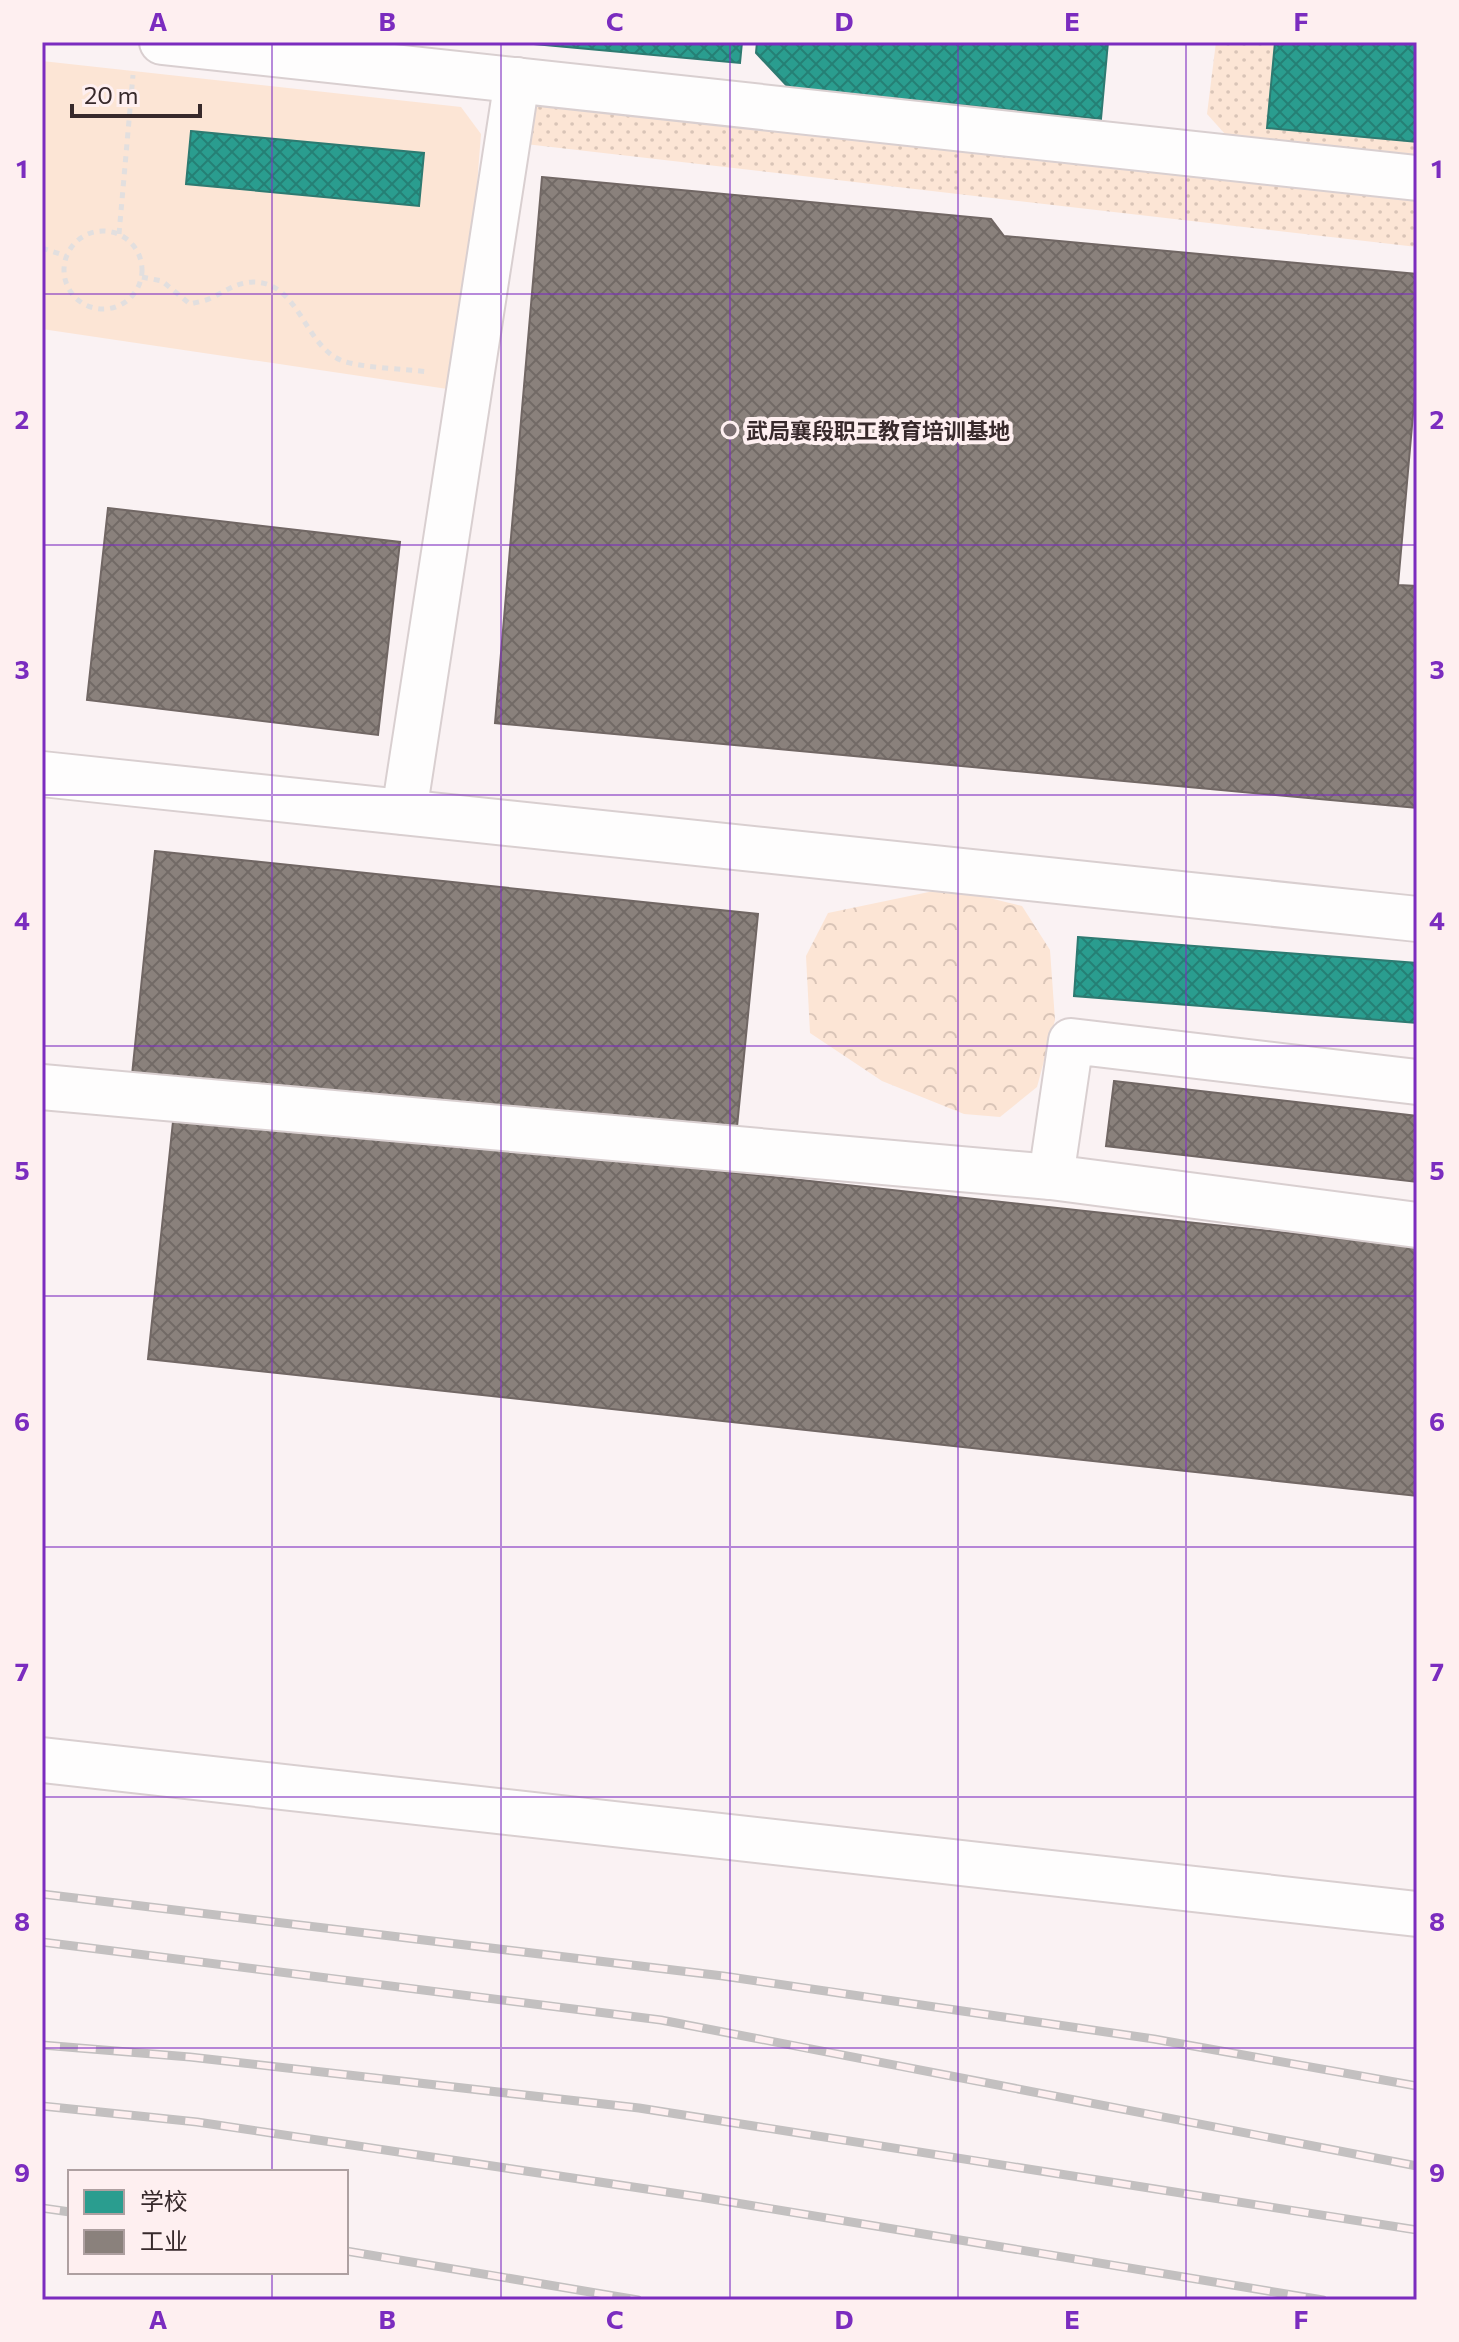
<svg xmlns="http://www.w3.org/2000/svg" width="1459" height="2342" viewBox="0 0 1459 2342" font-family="Commissioner,'Noto Sans SC',sans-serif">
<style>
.grass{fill:url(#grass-dots)}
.forest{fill:url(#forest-crowns)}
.green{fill:#fce5d5}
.schools{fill:url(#schools-cross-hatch);stroke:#2e7a71;stroke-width:2}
.industry{fill:url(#industry-cross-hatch);stroke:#716764;stroke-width:2}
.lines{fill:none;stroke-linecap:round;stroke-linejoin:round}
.minor-casing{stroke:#d9cfd0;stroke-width:48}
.path{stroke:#e2dfdf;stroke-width:5;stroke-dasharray:6 6;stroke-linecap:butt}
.minor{stroke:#fefdfd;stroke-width:44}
.rail-casing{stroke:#c3c0c0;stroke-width:9}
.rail{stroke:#feeff0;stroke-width:6;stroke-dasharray:18;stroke-linecap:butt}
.grid{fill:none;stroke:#7b2cbf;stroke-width:2;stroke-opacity:0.55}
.poi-dot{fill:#7b6f71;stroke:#feeff0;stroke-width:3}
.labels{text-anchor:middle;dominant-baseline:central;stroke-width:8;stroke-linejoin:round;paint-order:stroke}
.poi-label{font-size:22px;font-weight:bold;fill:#37292b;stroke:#feeff0;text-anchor:start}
.neatline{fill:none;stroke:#7b2cbf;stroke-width:3}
.grid-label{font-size:26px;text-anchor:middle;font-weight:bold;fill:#7b2cbf}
</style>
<defs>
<pattern id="grass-dots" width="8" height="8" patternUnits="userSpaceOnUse" patternTransform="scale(2)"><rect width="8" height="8" fill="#fce5d5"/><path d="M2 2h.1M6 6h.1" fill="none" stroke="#d9c4b7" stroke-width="1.8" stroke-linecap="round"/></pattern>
<pattern id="forest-crowns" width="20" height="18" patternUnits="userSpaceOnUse" patternTransform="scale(2)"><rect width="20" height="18" fill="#fce5d5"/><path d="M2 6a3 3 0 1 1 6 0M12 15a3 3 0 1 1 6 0" fill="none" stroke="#d9c4b7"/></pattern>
<pattern id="schools-cross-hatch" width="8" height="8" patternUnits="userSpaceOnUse" patternTransform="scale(2)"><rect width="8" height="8" fill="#2a9d8f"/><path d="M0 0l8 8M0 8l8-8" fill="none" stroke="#258075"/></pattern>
<pattern id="industry-cross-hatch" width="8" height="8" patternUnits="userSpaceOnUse" patternTransform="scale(2)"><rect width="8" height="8" fill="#8a817c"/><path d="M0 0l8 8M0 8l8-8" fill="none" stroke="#726a66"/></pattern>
</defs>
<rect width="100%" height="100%" fill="#faf2f3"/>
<!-- grass -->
<g class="grass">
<polygon points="1216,42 1417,42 1417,166 1234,144 1207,114"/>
<polygon points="517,80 1417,178 1417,247 508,142"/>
</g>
<!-- forest -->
<polygon class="forest" points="948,888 1022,906 1050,950 1055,1020 1037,1087 1000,1117 964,1114 882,1081 810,1033 806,956 828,913"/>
<!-- green -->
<polygon class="green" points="42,61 461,107 481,134 461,391 42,329"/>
<!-- schools -->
<g class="schools">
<polygon points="512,42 742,42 740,63"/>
<polygon points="757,42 1108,42 1101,119 789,88 756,53"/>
<polygon points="1275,42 1417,42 1417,142 1267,128"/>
<polygon points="191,131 424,153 419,206 186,184"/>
<polygon points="1078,937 1417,963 1417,1023 1074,996"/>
</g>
<!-- industry -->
<g class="industry">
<polygon points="542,177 991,219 1004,236 1417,274 1417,369 1398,585 1417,586 1417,808 495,723"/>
<polygon points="108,508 400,542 378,735 87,700"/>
<polygon points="155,851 758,914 736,1137 132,1075"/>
<polygon points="1114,1081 1417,1116 1417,1182 1106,1146"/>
<polygon points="174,1112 1417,1247 1417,1496 148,1359"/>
</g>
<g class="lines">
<defs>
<g id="minor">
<polyline points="162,42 1417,178"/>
<polyline points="42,774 1417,919"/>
<polyline points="404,812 517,80"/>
<polyline points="1417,1082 1071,1041 1051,1177 1417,1225"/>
<polyline points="42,1087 1051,1177"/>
<polyline points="42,1760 1417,1914"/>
</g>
</defs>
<!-- minor casing -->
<use href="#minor" class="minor-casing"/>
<!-- path -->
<g class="path">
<circle cx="103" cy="270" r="39"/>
<polyline points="119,234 133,75"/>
<polyline points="42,248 66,256"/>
<path d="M 142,277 L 162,281 L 190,304 C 197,302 206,301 213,297 C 228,290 235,283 253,282 C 300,282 304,347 343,361 C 363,368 406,369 429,372"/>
</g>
<!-- minor -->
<use href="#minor" class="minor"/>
<defs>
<g id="rail">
<polyline points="42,1894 723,1976 1154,2039 1417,2086"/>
<polyline points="42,1942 661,2020 1417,2166"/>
<polyline points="42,2045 190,2057 639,2108 1417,2230"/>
<polyline points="42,2106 197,2122 700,2197 1323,2300"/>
<polyline points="42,2208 70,2212"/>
<polyline points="346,2251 638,2300"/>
</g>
</defs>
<!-- rail casing -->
<use href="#rail" class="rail-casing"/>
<!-- rail -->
<use href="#rail" class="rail"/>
</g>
<!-- grid -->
<path class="grid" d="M 272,42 L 272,2172M 501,42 L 501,2300M 730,42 L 730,2300M 958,42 L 958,2300M 1186,42 L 1186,2300M 42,294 L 1417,294M 42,545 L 1417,545M 42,795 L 1417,795M 42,1046 L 1417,1046M 42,1296 L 1417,1296M 42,1547 L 1417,1547M 42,1797 L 1417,1797M 42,2048 L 1417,2048M 272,2272 L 272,2300"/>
<!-- markers -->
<circle class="poi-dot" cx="730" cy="430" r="8"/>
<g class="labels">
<!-- poi labels -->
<g class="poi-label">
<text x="746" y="430">武局襄段职工教育培训基地</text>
</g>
</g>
<!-- border -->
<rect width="1459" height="2342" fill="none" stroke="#feeff0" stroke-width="88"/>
<!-- legend -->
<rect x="68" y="2170" width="280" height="104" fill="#feeff0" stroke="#aea0a1" stroke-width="2"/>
<rect x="84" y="2190" width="40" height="24" fill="#2a9d8f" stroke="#aea0a1" stroke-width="2"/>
<text x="140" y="2210" font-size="24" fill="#37292b">学校</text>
<rect x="84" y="2230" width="40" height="24" fill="#8a817c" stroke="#aea0a1" stroke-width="2"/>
<text x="140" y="2250" font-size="24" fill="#37292b">工业</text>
<!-- scale -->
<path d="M72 104v12h128v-12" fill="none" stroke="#37292b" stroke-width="4"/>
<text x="84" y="104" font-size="24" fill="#37292b" stroke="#feeff0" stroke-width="6" paint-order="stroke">20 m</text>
<rect x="44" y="44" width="1371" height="2254" class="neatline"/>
<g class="grid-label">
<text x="158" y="31">A</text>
<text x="387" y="31">B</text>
<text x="615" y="31">C</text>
<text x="844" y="31">D</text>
<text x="1072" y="31">E</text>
<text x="1301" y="31">F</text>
<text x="22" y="178">1</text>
<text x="1437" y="178">1</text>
<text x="22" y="429">2</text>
<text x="1437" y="429">2</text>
<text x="22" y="679">3</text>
<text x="1437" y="679">3</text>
<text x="22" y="930">4</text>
<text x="1437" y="930">4</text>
<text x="22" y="1180">5</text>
<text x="1437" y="1180">5</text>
<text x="22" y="1431">6</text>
<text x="1437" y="1431">6</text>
<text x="22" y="1681">7</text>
<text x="1437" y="1681">7</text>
<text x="22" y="1931">8</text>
<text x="1437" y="1931">8</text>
<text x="22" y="2182">9</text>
<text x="1437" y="2182">9</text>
<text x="158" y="2329">A</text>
<text x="387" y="2329">B</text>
<text x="615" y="2329">C</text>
<text x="844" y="2329">D</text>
<text x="1072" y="2329">E</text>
<text x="1301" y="2329">F</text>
</g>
</svg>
